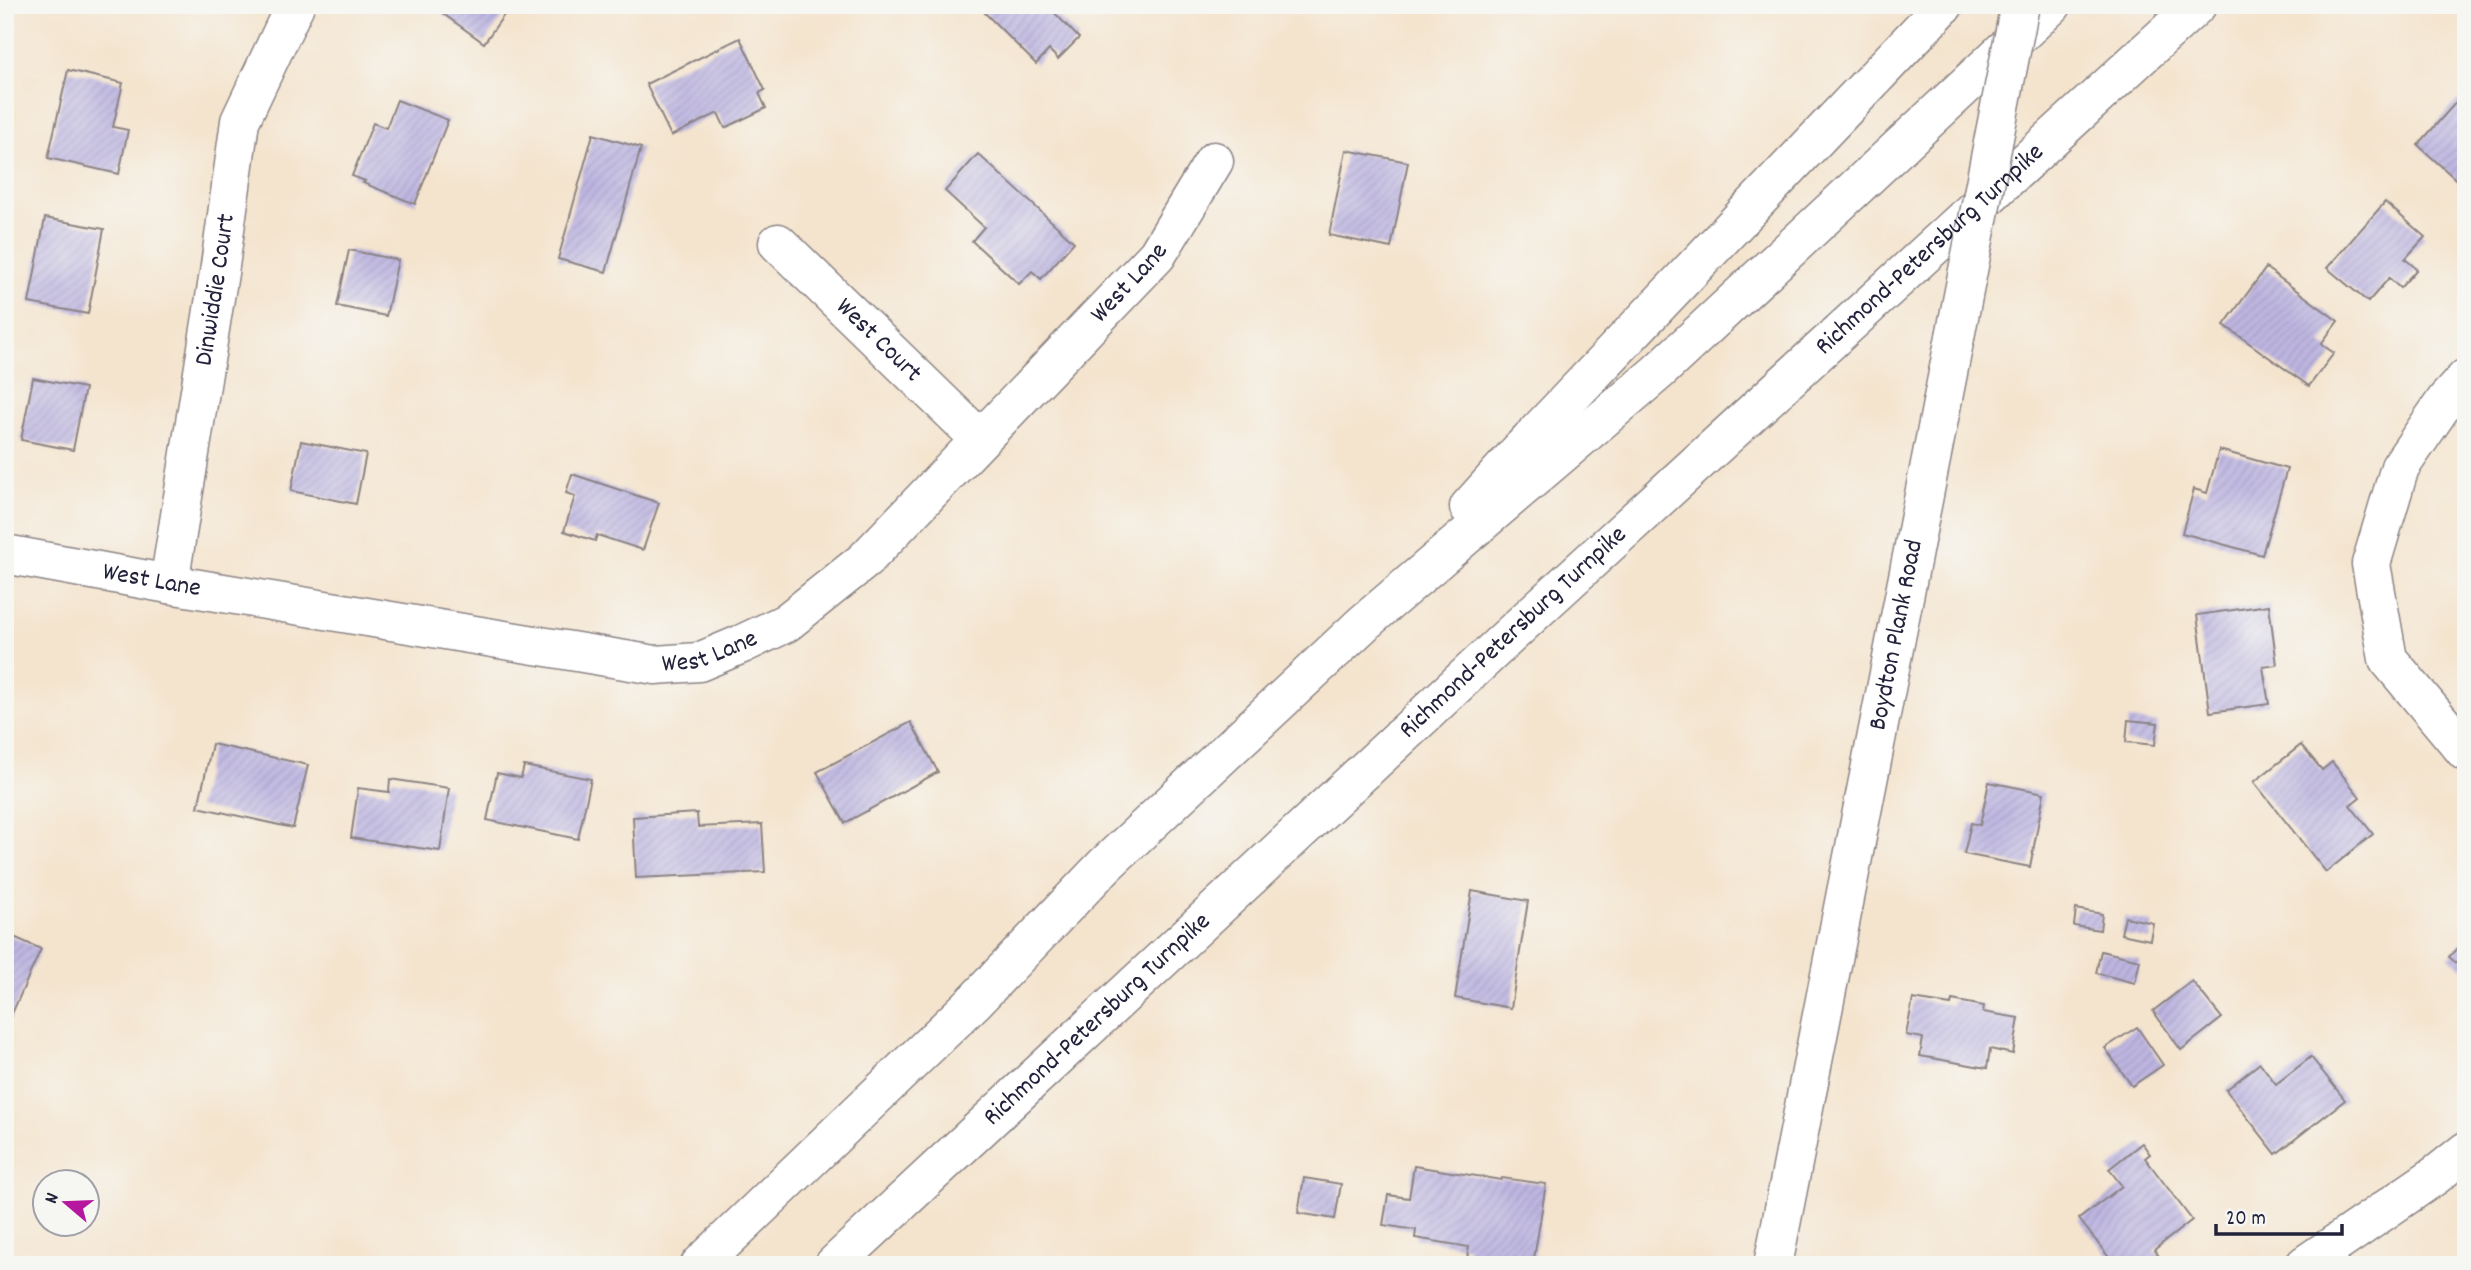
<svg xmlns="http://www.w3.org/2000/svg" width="2471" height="1270" viewBox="0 0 2471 1270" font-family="Dekko,sans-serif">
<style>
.building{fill:url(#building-hatch)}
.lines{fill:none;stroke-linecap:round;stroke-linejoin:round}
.street-casing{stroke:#8b8384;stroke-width:41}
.secondary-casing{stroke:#8b8384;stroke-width:41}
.highway-casing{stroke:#8b8384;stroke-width:41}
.street{stroke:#fff;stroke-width:38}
.secondary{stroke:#fff;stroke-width:38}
.highway{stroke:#fff;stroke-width:38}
.secondary-bridge-casing{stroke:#8b8384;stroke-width:41;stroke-linecap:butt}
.secondary-bridge{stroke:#fff;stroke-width:38}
.labels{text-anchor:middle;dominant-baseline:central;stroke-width:6;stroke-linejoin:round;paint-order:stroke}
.street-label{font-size:26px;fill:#22223b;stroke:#f6f6f2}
</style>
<defs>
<pattern id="building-hatch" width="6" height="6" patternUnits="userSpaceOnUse" patternTransform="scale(1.75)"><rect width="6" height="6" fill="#beb6e1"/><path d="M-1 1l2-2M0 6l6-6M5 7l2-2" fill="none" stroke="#a39cc2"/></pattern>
</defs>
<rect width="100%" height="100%" fill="#f6f6f2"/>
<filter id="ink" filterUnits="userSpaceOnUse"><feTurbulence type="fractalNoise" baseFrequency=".0143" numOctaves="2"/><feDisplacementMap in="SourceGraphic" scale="14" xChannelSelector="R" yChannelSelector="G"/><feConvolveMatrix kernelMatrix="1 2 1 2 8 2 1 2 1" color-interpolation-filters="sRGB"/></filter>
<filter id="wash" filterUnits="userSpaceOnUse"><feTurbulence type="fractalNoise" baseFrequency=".00686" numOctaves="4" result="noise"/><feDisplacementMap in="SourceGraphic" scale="28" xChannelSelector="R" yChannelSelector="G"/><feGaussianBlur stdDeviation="1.57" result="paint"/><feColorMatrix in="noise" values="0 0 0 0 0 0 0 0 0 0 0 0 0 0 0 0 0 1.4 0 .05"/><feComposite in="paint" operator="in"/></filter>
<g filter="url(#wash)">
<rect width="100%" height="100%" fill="#f4e4ce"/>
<g id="blocks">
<!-- building -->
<g class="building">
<polygon points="448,5 511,5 484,43 442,13"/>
<polygon points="977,5 1047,5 1079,38 1058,59 1049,50 1036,64"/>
<polygon points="1147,5 1183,5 1182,13 1147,11"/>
<polygon points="1194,5 1226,5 1226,9 1194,7"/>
<polygon points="740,38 765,90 759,93 766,108 725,128 718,113 671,136 646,84"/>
<polygon points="68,70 123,83 113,127 128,130 119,174 48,158"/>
<polygon points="2466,91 2466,181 2462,185 2418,145"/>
<polygon points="397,100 448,120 415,204 363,183 365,181 352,176 373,123 386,128"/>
<polygon points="593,134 641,148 606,272 558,259"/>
<polygon points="1346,150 1408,162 1391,248 1329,235"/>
<polygon points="978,154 1074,242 1041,279 1032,271 1019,284 972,241 984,227 945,191"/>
<polygon points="2385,202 2425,237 2405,259 2417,269 2400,288 2389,278 2368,302 2327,268"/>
<polygon points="45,218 104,229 88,314 29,303"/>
<polygon points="349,250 398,260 386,316 337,306"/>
<polygon points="2266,268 2338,321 2321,344 2334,353 2309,386 2224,325"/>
<polygon points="33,378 85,388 73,450 21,440"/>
<polygon points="301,441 366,454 356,504 291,491"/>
<polygon points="2219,450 2287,469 2262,555 2182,533 2194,489 2207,493"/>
<polygon points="572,474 659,503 643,550 597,535 595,541 564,531 575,496 566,493"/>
<polygon points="2269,605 2277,665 2263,667 2269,704 2210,712 2197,615"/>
<polygon points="2128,720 2158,723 2155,745 2126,742"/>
<polygon points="911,722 938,772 845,823 817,772"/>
<polygon points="212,744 308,765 293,828 198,807"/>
<polygon points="2301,745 2322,770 2332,762 2360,797 2350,805 2373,834 2326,872 2254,782"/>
<polygon points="524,766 591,779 578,839 487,820 497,773 521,778"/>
<polygon points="390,779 449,788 440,851 351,838 358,788 389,792"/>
<polygon points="1989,782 2044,793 2030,867 1964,854 1971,823 1980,825"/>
<polygon points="697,813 698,827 762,824 765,872 636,878 633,817"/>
<polygon points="1472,891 1528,901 1511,1008 1455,998"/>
<polygon points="2076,909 2102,914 2100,930 2074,926"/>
<polygon points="2125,917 2153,923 2150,940 2121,934"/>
<polygon points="5,933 41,949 5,1029"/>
<polygon points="2466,938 2466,971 2449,957"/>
<polygon points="2101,951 2140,960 2135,983 2096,973"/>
<polygon points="2192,981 2222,1018 2181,1050 2153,1011"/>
<polygon points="1913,999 1951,1005 1952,1000 1984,1006 1983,1012 2019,1018 2013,1054 1990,1049 1987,1068 1920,1056 1923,1038 1906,1035"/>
<polygon points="2137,1027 2163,1065 2132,1086 2105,1048"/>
<polygon points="2311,1057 2345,1100 2276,1154 2226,1090 2260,1063 2276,1084"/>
<polygon points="2142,1143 2150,1154 2145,1158 2192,1220 2154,1250 2159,1256 2148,1265 2115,1265 2079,1219 2122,1186 2109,1169"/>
<polygon points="1414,1166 1501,1180 1502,1178 1546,1184 1533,1265 1466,1265 1469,1247 1415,1238 1416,1230 1383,1225 1388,1195 1409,1198"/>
<polygon points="1304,1178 1341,1184 1335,1219 1298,1213"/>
</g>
</g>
</g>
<g filter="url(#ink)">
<use href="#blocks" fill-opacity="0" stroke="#8b8384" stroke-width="2"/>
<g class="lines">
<defs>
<g id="street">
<path id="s1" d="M 778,243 L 980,439"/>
<polyline points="2466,378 2446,400 2400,467 2371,564 2388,659 2466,752"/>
<path id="s2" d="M 5,554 L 169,584 L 655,665 L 699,662 L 742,644 L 786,623 L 865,560 L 1157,255 L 1214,161"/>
<path id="s3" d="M 169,584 L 219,273 L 240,121 L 295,5"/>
<polyline points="2305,1265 2436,1175 2466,1151"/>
</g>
<g id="secondary">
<path id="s4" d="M 1773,1265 L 1955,337"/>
</g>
<g id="highway">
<polyline points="1469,507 1523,447 1944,5"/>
<polyline points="700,1265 974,1002 1105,865 1365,622 1658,372 2052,5"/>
<path id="s5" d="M 834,1265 L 1537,610 L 2197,5"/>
</g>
</defs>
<!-- street casing -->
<use href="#street" class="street-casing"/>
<!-- secondary casing -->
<use href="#secondary" class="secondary-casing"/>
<!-- highway casing -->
<use href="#highway" class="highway-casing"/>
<!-- street -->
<use href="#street" class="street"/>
<!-- secondary -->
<use href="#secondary" class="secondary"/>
<!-- highway -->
<use href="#highway" class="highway"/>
<defs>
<polyline id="secondary-bridge" points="1955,337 2020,5"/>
</defs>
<!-- secondary-bridge casing -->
<use href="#secondary-bridge" class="secondary-bridge-casing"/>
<!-- secondary-bridge -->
<use href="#secondary-bridge" class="secondary-bridge"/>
</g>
</g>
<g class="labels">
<!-- street labels -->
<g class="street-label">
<text stroke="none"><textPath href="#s5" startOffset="1494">Richmond-Petersburg Turnpike</textPath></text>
<text stroke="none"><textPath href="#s2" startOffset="1283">West Lane</textPath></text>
<text stroke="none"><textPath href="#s3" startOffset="298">Dinwiddie Court</textPath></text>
<text stroke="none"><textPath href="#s1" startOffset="140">West Court</textPath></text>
<text stroke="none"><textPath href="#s2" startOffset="149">West Lane</textPath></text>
<text stroke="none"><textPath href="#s5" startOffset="928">Richmond-Petersburg Turnpike</textPath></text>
<text stroke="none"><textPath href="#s4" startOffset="642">Boydton Plank Road</textPath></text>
<text stroke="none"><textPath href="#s2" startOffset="716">West Lane</textPath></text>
<text stroke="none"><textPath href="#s5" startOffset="360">Richmond-Petersburg Turnpike</textPath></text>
</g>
</g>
<!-- margin -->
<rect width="2471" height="1270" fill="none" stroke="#f6f6f2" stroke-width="28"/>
<!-- north arrow -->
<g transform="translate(66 1203) rotate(289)"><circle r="33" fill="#f6f6f2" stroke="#a1a1a9" stroke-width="2"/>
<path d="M0-5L12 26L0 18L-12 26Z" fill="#b5179e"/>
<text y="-10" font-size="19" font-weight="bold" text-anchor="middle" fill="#22223b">N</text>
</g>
<!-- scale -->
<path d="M2216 1224v10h126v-10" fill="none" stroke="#22223b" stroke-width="3.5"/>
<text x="2226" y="1224" font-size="21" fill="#22223b" stroke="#f6f6f2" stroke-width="5" paint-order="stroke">20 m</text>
</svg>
